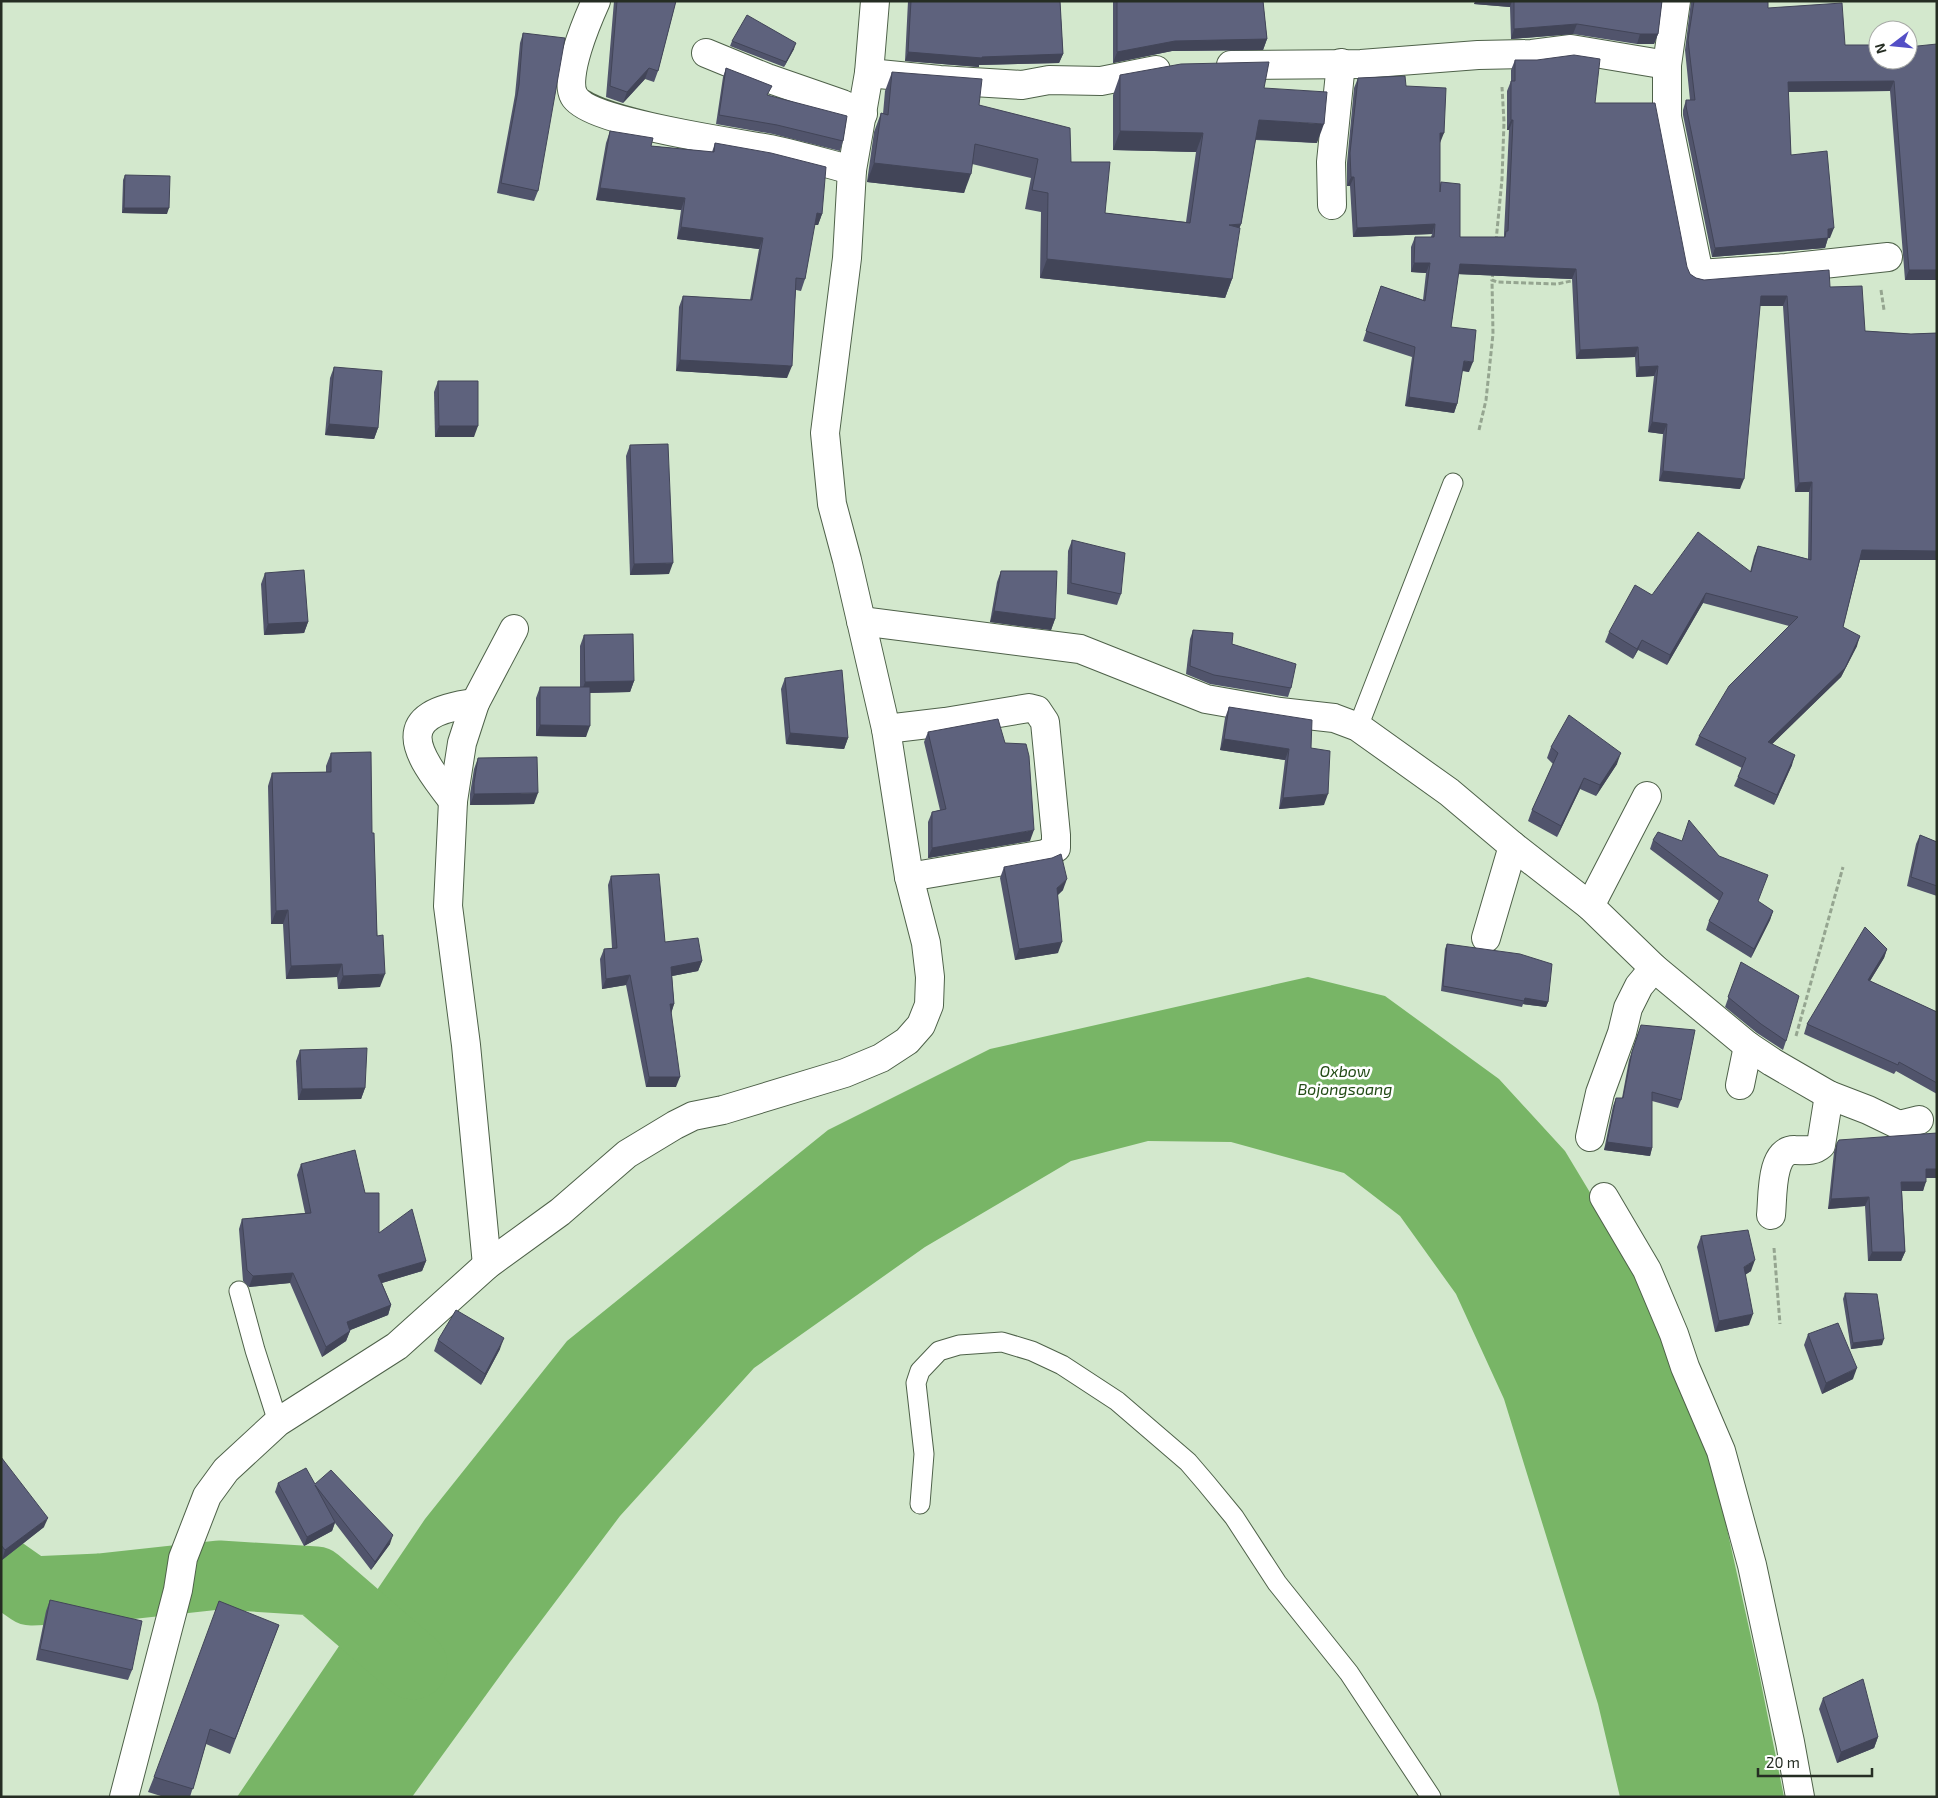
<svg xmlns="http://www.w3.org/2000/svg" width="1938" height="1798" viewBox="0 0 1938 1798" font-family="'Exo 2',sans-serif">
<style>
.water{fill:#78b566}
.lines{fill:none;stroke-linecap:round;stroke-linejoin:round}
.river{stroke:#78b566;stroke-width:69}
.lane-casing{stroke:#4e6149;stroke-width:21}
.street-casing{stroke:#4e6149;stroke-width:30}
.path{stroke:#95a590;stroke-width:3;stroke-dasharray:5 2.5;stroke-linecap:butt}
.lane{stroke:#fff;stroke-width:19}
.street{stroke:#fff;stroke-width:28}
.wall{fill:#51546c}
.shaded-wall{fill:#424558}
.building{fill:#5e627d;stroke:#424558}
.labels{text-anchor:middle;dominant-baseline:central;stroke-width:5;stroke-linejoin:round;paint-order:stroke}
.water-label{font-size:16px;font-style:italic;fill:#244c17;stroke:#fff}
</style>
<rect width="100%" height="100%" fill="#d3e8cd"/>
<!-- water -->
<polygon class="water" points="1308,977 1385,996 1499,1079 1565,1151 1615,1234 1667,1348 1711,1457 1759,1673 1784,1797 1620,1797 1598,1704 1504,1399 1456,1294 1400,1216 1344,1173 1231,1142 1148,1141 1071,1161 925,1247 754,1368 620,1516 510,1662 412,1797 237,1797 425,1519 567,1341 828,1130 990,1049"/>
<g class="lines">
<!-- river -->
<polyline class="river" points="1,1570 31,1591 100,1588 219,1575 316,1581 413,1665"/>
<defs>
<g id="lane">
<polyline points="1358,727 1453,483"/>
<polyline points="239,1291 255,1350 278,1422"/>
<polyline points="920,1504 924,1454 916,1383 920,1371 939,1351 959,1345 1002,1342 1032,1351 1062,1365 1117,1401 1188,1462 1206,1483 1234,1517 1277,1583 1349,1673 1431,1797"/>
</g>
<g id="street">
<path d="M 596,1 C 587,21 563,77 574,96 C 588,122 736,143 770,149 C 798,155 825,163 852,170"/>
<polyline points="1676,1 1667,65 1667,117 1699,274 1786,268 1888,257"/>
<polyline points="706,53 767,78 842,104 863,114"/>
<polyline points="1231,65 1361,64 1478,55 1532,54 1571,49 1667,65"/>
<polyline points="869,73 940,80 1022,85 1049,80 1101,81 1156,70"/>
<polyline points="1332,205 1331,162 1341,63"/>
<polyline points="861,621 1080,649 1206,699 1280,712 1334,718 1358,727 1449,792 1513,846 1590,906 1654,968 1748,1046 1772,1062 1829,1095 1868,1110 1899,1125 1919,1120"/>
<polyline points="886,729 945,722 1029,708 1037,710 1045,722 1056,835 1056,848 1045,854 909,877"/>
<path d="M 453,801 C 414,751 390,714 475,703"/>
<polyline points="1590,906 1647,796"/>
<polyline points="1486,938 1513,846"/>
<polyline points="1740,1085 1748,1046"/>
<polyline points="1590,1137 1600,1093 1622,1033 1628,1008 1639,986 1654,968"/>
<polyline points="1604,1197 1647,1270 1674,1334 1685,1367 1721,1451 1752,1565 1790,1742 1800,1797"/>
<path d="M 1771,1215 C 1773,1198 1770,1149 1795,1150 C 1805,1150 1813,1152 1821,1145 L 1829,1095"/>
<polyline points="487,1265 466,1045 448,906 453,801 462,743 475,703 514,629"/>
<polyline points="124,1797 178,1590 183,1558 207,1496 226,1470 278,1422 397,1346 487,1265 560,1212 627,1154 675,1125 693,1116 723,1110 845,1073 881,1058 907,1041 921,1025 929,1005 930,977 926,943 909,877 886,729 847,560 832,504 825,433 847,258 852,170 869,73 875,1"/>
</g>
</defs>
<!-- lane casing -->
<use href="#lane" class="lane-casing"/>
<!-- street casing -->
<use href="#street" class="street-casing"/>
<!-- path -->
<g class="path">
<polyline points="1496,241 1502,179 1504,122 1502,87"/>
<polyline points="1493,272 1492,280 1497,282 1557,284 1576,280"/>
<polyline points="1881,290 1884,310"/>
<polyline points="1479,430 1486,400 1493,334 1492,280"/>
<polyline points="1796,1036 1843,867"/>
<polyline points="1774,1248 1780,1324"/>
</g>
<!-- lane -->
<use href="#lane" class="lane"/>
<!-- street -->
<use href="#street" class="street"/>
</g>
<!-- wall -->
<g class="wall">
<polygon points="614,1 676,1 658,71 654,82 645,79 623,103 606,97"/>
<polygon points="908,1 1060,1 1063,54 1059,63 979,65 979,67 905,61"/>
<polygon points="1113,1 1263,1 1267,39 1263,50 1172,51 1113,63"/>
<polygon points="1475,1 1662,1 1658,34 1654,44 1637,44 1573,34 1511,39 1510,7 1474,4"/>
<polygon points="1691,1 1768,1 1768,8 1845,45 1878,60 1937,44 1937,280 1905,280 1890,91 1788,92 1791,155 1830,238 1828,238 1825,248 1712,257 1683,115 1683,110 1686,100 1690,100 1685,50"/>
<polygon points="523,33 538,191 534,201 497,193 515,95 520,43"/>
<polygon points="732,41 794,49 784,67 730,46"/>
<polygon points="1515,60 1595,103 1690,274 1696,278 1704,280 1830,287 1865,331 1911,334 1937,333 1937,560 1860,560 1843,627 1857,646 1841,677 1772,744 1792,765 1774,805 1734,786 1742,768 1695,745 1699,736 1789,626 1703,603 1667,665 1638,650 1633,659 1605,642 1609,632 1652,595 1750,572 1754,556 1758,546 1808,559 1809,492 1795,492 1783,306 1760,306 1740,489 1659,481 1663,434 1648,432 1654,376 1636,377 1635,357 1576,359 1572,279 1458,274 1451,327 1469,372 1462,371 1457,404 1454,413 1405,406 1412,357 1363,341 1381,286 1423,300 1426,273 1411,272 1411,247 1415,237 1431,237 1432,234 1353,237 1350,186 1347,186 1347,163 1354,88 1358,78 1406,86 1440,143 1440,186 1441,182 1460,237 1504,237 1504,234 1509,130 1507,130 1507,91 1511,81 1511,70"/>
<polygon points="726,68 768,96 843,141 840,151 773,134 716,124 723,77"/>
<polygon points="892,72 979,105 1071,162 1105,213 1186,222 1196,152 1113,150 1113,95 1120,75 1264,88 1317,143 1255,140 1241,224 1239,228 1232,279 1225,298 1040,278 1041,212 1025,209 1031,178 972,164 964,193 867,182 874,132 881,113 883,114 885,91"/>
<polygon points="610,131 651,146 712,152 715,143 822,214 818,225 814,225 805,279 801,291 796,290 787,378 676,371 679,307 683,296 750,300 759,249 677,239 681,210 596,200 606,143"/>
<polygon points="125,175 167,214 122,213 123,180"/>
<polygon points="334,367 378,428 374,439 325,435 330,378"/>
<polygon points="438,381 474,437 435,437 434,392"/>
<polygon points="630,445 669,574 630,575 626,456"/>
<polygon points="1072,540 1121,594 1117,605 1067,594 1068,551"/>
<polygon points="1001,571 1055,619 1051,630 990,622 997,582"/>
<polygon points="265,573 308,622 304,633 264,635 261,584"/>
<polygon points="1193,630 1232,644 1291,688 1288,697 1210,684 1186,674 1190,639"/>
<polygon points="584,635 634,681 630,692 590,693 586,737 536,736 536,698 540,687 580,687 580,646"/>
<polygon points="785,678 848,738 844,749 786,744 781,689"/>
<polygon points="1229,707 1311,748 1324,805 1279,809 1285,760 1220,750 1225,718"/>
<polygon points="928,732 1030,841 928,858 928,822 932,812 940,810 924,742"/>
<polygon points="1551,747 1617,764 1596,796 1580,789 1557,837 1528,821 1532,810 1553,764 1547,758"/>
<polygon points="331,753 372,833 380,987 338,989 337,977 286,979 283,924 271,924 268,786 272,773 326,772 326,766"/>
<polygon points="478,758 534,804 470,805 470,794 474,769"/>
<polygon points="1920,835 1937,842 1937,896 1907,886 1916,844"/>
<polygon points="1653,840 1773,911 1770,920 1751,958 1706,930 1709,921 1719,901 1650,849"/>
<polygon points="1004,867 1063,890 1058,895 1058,953 1015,960 1000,878"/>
<polygon points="611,876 665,942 702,961 698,971 672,976 674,1004 671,1013 676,1087 646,1087 626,985 602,989 600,959 604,949 612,948 608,885"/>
<polygon points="1447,944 1548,1002 1546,1007 1523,1004 1522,1007 1441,991 1445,949"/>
<polygon points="1887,949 1884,958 1870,981 1937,1012 1937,1094 1896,1071 1894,1074 1804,1034 1807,1024"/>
<polygon points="1741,962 1786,1041 1783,1050 1757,1033 1725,1007"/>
<polygon points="1638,1033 1681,1100 1678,1108 1652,1101 1652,1148 1650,1156 1604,1150 1613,1106 1616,1098 1622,1098 1629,1060"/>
<polygon points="300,1050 365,1088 361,1099 298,1100 296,1061"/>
<polygon points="1937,1133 1937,1178 1926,1178 1923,1191 1902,1191 1905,1252 1901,1261 1868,1261 1865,1206 1828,1209 1834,1152 1837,1143"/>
<polygon points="301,1164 365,1193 379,1233 426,1261 422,1271 382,1283 391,1305 388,1315 350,1330 350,1331 346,1341 322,1357 290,1283 249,1287 243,1281 239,1229 242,1219 305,1213 297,1175"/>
<polygon points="1701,1236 1751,1271 1745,1275 1749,1325 1715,1332 1697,1247"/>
<polygon points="1845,1293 1882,1345 1851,1349 1843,1299"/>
<polygon points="1808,1334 1853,1379 1822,1394 1804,1345"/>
<polygon points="438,1340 500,1349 481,1385 434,1351"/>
<polygon points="1,1457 44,1527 2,1560"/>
<polygon points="278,1483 315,1484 390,1544 371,1570 335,1523 332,1531 304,1546 275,1492"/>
<polygon points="50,1600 132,1670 128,1680 36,1660 46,1611"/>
<polygon points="279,1625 230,1754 206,1744 190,1797 164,1797 148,1792 154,1777"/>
<polygon points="1823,1698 1878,1737 1874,1748 1837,1763 1819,1709"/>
</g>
<!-- shaded-wall -->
<g class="shaded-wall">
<polygon points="1476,1 1512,1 1510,7 1474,4"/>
<polygon points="1577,24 1573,34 1511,39 1514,29"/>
<polygon points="1640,34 1658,34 1654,44 1637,44"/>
<polygon points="1267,39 1263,50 1172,51 1113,63 1117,52 1175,41"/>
<polygon points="796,43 794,49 784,67 786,62"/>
<polygon points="908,52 1063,54 1059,63 979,65 979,67 905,61"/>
<polygon points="649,68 645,79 623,103 627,92"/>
<polygon points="1894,81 1890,91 1784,92 1788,82"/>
<polygon points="1259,120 1324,124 1317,143 1252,139"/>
<polygon points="1511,120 1513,120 1509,130 1507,130"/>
<polygon points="1120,131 1203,133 1196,152 1113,150"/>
<polygon points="1440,133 1444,133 1440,143"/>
<polygon points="874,163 971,174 964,193 867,182"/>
<polygon points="1351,177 1354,177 1350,186 1347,186"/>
<polygon points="600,188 685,198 681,210 596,200"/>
<polygon points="124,208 169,208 167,214 122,213"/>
<polygon points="817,213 822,214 818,225 812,225"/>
<polygon points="1241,224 1234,243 1229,225"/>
<polygon points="1435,224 1432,234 1353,237 1357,228"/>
<polygon points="681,227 763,238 759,249 677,239"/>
<polygon points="1834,228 1830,238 1824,239 1828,229"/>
<polygon points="1828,238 1825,248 1712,257 1715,248"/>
<polygon points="1047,259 1232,279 1225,298 1040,278"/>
<polygon points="1414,263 1430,263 1426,273 1411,272"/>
<polygon points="1460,264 1576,269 1572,279 1456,274"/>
<polygon points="1909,270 1937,270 1937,280 1905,280"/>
<polygon points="1761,296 1787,296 1783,306 1758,306"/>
<polygon points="1638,347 1635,357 1576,359 1580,350"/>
<polygon points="680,360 792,366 787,378 676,371"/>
<polygon points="1464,361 1473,362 1469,372 1460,370"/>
<polygon points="1658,366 1654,376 1636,377 1639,367"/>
<polygon points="1409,397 1457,404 1454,413 1405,406"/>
<polygon points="1652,422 1667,424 1663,434 1648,432"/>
<polygon points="329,424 378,428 374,439 325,435"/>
<polygon points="439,426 478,426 474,437 435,437"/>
<polygon points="1663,471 1744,479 1740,489 1659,481"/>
<polygon points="1812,482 1809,492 1795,492 1799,483"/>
<polygon points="1862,550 1937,551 1937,560 1859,560"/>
<polygon points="673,563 669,574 630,575 634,564"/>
<polygon points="1706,593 1703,603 1667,665 1670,655"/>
<polygon points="994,611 1055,619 1051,630 990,622"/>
<polygon points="308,622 304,633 264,635 268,624"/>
<polygon points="1860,636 1857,646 1841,677 1764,752 1768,742"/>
<polygon points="1642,640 1638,650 1633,659 1637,649"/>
<polygon points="634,681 630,692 581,693 585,682"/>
<polygon points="540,725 590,726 586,737 536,736"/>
<polygon points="790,733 848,738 844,749 786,744"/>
<polygon points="1224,739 1289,749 1285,760 1220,750"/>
<polygon points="1621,753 1617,764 1596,796 1600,785"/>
<polygon points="1795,755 1792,765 1774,805 1777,795"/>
<polygon points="1584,778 1580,789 1557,837 1561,826"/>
<polygon points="538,793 534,804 470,805 474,794"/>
<polygon points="1328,794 1324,805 1279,809 1283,798"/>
<polygon points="1034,830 1030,841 928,858 932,848"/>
<polygon points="1067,879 1063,890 1053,899 1057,888"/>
<polygon points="288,910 283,924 271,924 276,911"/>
<polygon points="1773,911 1770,920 1751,958 1754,949"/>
<polygon points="1062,942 1058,953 1015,960 1019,949"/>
<polygon points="1887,949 1884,958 1865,989 1868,980"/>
<polygon points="702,961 698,971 667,977 671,967"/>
<polygon points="342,964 337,977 286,979 291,966"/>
<polygon points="385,974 380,987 338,989 343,976"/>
<polygon points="630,975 626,985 602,989 606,979"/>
<polygon points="1525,998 1548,1002 1546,1007 1523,1004"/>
<polygon points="670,1004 674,1004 671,1014"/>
<polygon points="649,1077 680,1077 676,1087 646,1087"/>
<polygon points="365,1088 361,1099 298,1100 302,1089"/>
<polygon points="1607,1142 1652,1148 1650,1156 1604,1150"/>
<polygon points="1926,1169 1937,1169 1937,1178 1923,1178"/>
<polygon points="1901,1182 1926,1182 1923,1191 1898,1191"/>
<polygon points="1869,1197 1865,1206 1828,1209 1831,1199"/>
<polygon points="1872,1252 1905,1252 1901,1261 1868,1261"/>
<polygon points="1755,1260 1751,1271 1740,1278 1744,1267"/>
<polygon points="426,1261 422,1271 375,1285 378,1275"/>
<polygon points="293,1273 290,1283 249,1287 253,1276"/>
<polygon points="391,1305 388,1315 343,1333 347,1322"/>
<polygon points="1753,1314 1749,1325 1715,1332 1719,1321"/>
<polygon points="350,1331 346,1341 322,1357 326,1347"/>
<polygon points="504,1338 500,1349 481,1385 485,1374"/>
<polygon points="1884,1339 1882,1345 1851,1349 1853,1343"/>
<polygon points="1857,1368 1853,1379 1822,1394 1826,1383"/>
<polygon points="48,1518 44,1527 2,1560 5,1550"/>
<polygon points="335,1522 332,1531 304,1546 307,1537"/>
<polygon points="393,1535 390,1544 371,1570 375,1562"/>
<polygon points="1878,1737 1874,1748 1837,1763 1841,1752"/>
</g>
<!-- building -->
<g class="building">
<polygon points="617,1 676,1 658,71 649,68 627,92 610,86"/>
<polygon points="911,1 1060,1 1063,54 982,57 982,58 908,52"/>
<polygon points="1117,1 1263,1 1267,39 1175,41 1117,52"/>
<polygon points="1514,1 1662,1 1658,34 1640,34 1577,24 1514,29"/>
<polygon points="1694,1 1768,1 1768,8 1842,3 1845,45 1878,45 1878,60 1908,60 1908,47 1937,44 1937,270 1909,270 1894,81 1788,82 1791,155 1827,151 1834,228 1828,229 1828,238 1715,248 1686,106 1686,100 1695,100 1688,40"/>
<polygon points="747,15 796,43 786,62 732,41"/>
<polygon points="523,33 565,38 538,191 501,183 519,85"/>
<polygon points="1574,55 1600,59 1595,103 1655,103 1687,267 1690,274 1696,278 1704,280 1829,270 1830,287 1862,286 1865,331 1911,334 1937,333 1937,551 1862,550 1843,627 1860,636 1845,668 1768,742 1795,755 1777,795 1738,777 1746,758 1699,736 1729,686 1798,617 1706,593 1670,655 1642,640 1637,649 1609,632 1635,585 1652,595 1698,532 1751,572 1758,546 1811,560 1812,482 1799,483 1787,296 1761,296 1744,479 1663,471 1667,424 1652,422 1658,366 1639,367 1638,347 1580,350 1576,269 1460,264 1451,327 1476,330 1473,362 1464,361 1457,404 1409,397 1415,347 1366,331 1381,286 1425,301 1430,263 1414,263 1415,237 1434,237 1435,224 1357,228 1354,177 1351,177 1350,153 1358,78 1405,76 1406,86 1446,88 1444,133 1440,133 1440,192 1441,182 1460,184 1460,237 1505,237 1506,231 1508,231 1513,120 1511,120 1511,81 1515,81 1515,60 1537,60"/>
<polygon points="1269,62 1264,88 1327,92 1324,124 1259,120 1241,224 1229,225 1240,228 1232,279 1047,259 1048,193 1032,190 1038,159 975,144 971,174 874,163 881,113 888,115 892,72 982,79 979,105 1070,128 1071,162 1110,162 1105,213 1190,223 1203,133 1120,131 1120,75 1181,64"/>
<polygon points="726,68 772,86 767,95 847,116 843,141 777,125 719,115"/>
<polygon points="610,131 653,138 651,146 714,152 715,143 771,153 826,167 822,214 817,213 805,279 796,278 792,366 680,360 683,296 752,300 763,238 681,227 685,198 600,188"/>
<polygon points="125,175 170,176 169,208 124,208"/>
<polygon points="334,367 382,371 378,428 329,424"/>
<polygon points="438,381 478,381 478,426 439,426"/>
<polygon points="668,444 673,563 634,564 630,445"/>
<polygon points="1072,540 1125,553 1121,594 1071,583"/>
<polygon points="304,570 308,622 268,624 265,573"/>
<polygon points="1001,571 1057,571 1055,619 994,611"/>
<polygon points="1193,630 1233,633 1232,644 1296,664 1291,688 1214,675 1190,666"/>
<polygon points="633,634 634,681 585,682 584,635"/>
<polygon points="842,670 848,738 790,733 785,678"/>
<polygon points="540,687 590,687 590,726 540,725"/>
<polygon points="1229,707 1312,720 1311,748 1330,751 1328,794 1283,798 1289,749 1224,739"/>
<polygon points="1569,715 1621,753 1600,785 1584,778 1561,826 1532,810 1558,753 1551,747"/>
<polygon points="998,719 1005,743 1026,744 1029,756 1034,830 932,848 932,812 946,809 928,732"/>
<polygon points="371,752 372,833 374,833 377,936 383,935 385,974 343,976 342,964 291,966 288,910 276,911 272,773 331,772 331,753"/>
<polygon points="537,757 538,793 474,794 474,783 478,758"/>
<polygon points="1689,820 1719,856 1768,875 1758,901 1773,911 1754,949 1709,921 1723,893 1653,840 1658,832 1682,841"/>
<polygon points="1920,835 1937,842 1937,886 1911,877"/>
<polygon points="1061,854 1067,879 1057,888 1062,942 1019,949 1004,867 1052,858"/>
<polygon points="659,874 665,942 698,938 702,961 671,967 674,1004 670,1004 680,1077 649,1077 630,975 606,979 604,949 617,948 611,876"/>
<polygon points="1865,927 1887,949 1868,980 1937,1012 1937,1083 1899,1062 1898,1065 1807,1024"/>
<polygon points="1447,944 1520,954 1552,964 1548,1002 1525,998 1524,1001 1443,986"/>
<polygon points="1741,962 1799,996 1786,1041 1761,1024 1728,997"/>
<polygon points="1641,1025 1695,1030 1681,1100 1652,1092 1652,1148 1607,1142 1616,1098 1623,1098 1632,1052"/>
<polygon points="367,1048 365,1088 302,1089 300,1050"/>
<polygon points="1937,1133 1937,1169 1926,1169 1926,1182 1901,1182 1905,1252 1872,1252 1869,1197 1831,1199 1837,1143 1839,1140"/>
<polygon points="355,1150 365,1193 379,1193 379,1233 412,1209 426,1261 378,1275 391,1305 347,1322 350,1331 326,1347 293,1273 253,1276 247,1270 242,1219 311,1213 301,1164"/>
<polygon points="1748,1230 1755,1260 1744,1267 1753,1314 1719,1321 1701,1236"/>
<polygon points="1845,1293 1877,1294 1884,1339 1853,1343"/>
<polygon points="456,1310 504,1338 485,1374 438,1340"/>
<polygon points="1838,1323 1857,1368 1826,1383 1808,1334"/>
<polygon points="1,1457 48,1518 5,1550 1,1545"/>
<polygon points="306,1468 315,1484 331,1470 393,1535 375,1562 315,1485 335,1522 307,1537 278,1483"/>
<polygon points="50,1600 142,1621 132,1670 40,1649"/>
<polygon points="219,1601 279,1625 235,1739 210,1729 193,1789 154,1777"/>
<polygon points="1863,1679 1878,1737 1841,1752 1823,1698"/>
</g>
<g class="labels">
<!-- water labels -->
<g class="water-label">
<text x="1345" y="1070">Oxbow<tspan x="1345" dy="18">Bojongsoang</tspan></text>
</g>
</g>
<!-- border -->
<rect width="1938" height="1798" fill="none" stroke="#252d23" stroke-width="5"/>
<!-- north arrow -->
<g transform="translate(1893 45) rotate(254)"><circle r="24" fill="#ffffff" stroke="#a8aba7"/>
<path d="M0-4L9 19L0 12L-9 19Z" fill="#534fc6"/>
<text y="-8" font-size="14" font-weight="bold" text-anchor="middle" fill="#252d23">N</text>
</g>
<!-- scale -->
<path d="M1758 1768v8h114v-8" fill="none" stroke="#252d23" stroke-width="2.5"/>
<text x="1766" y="1768" font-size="15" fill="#252d23" stroke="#ffffff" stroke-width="4" paint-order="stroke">20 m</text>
</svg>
